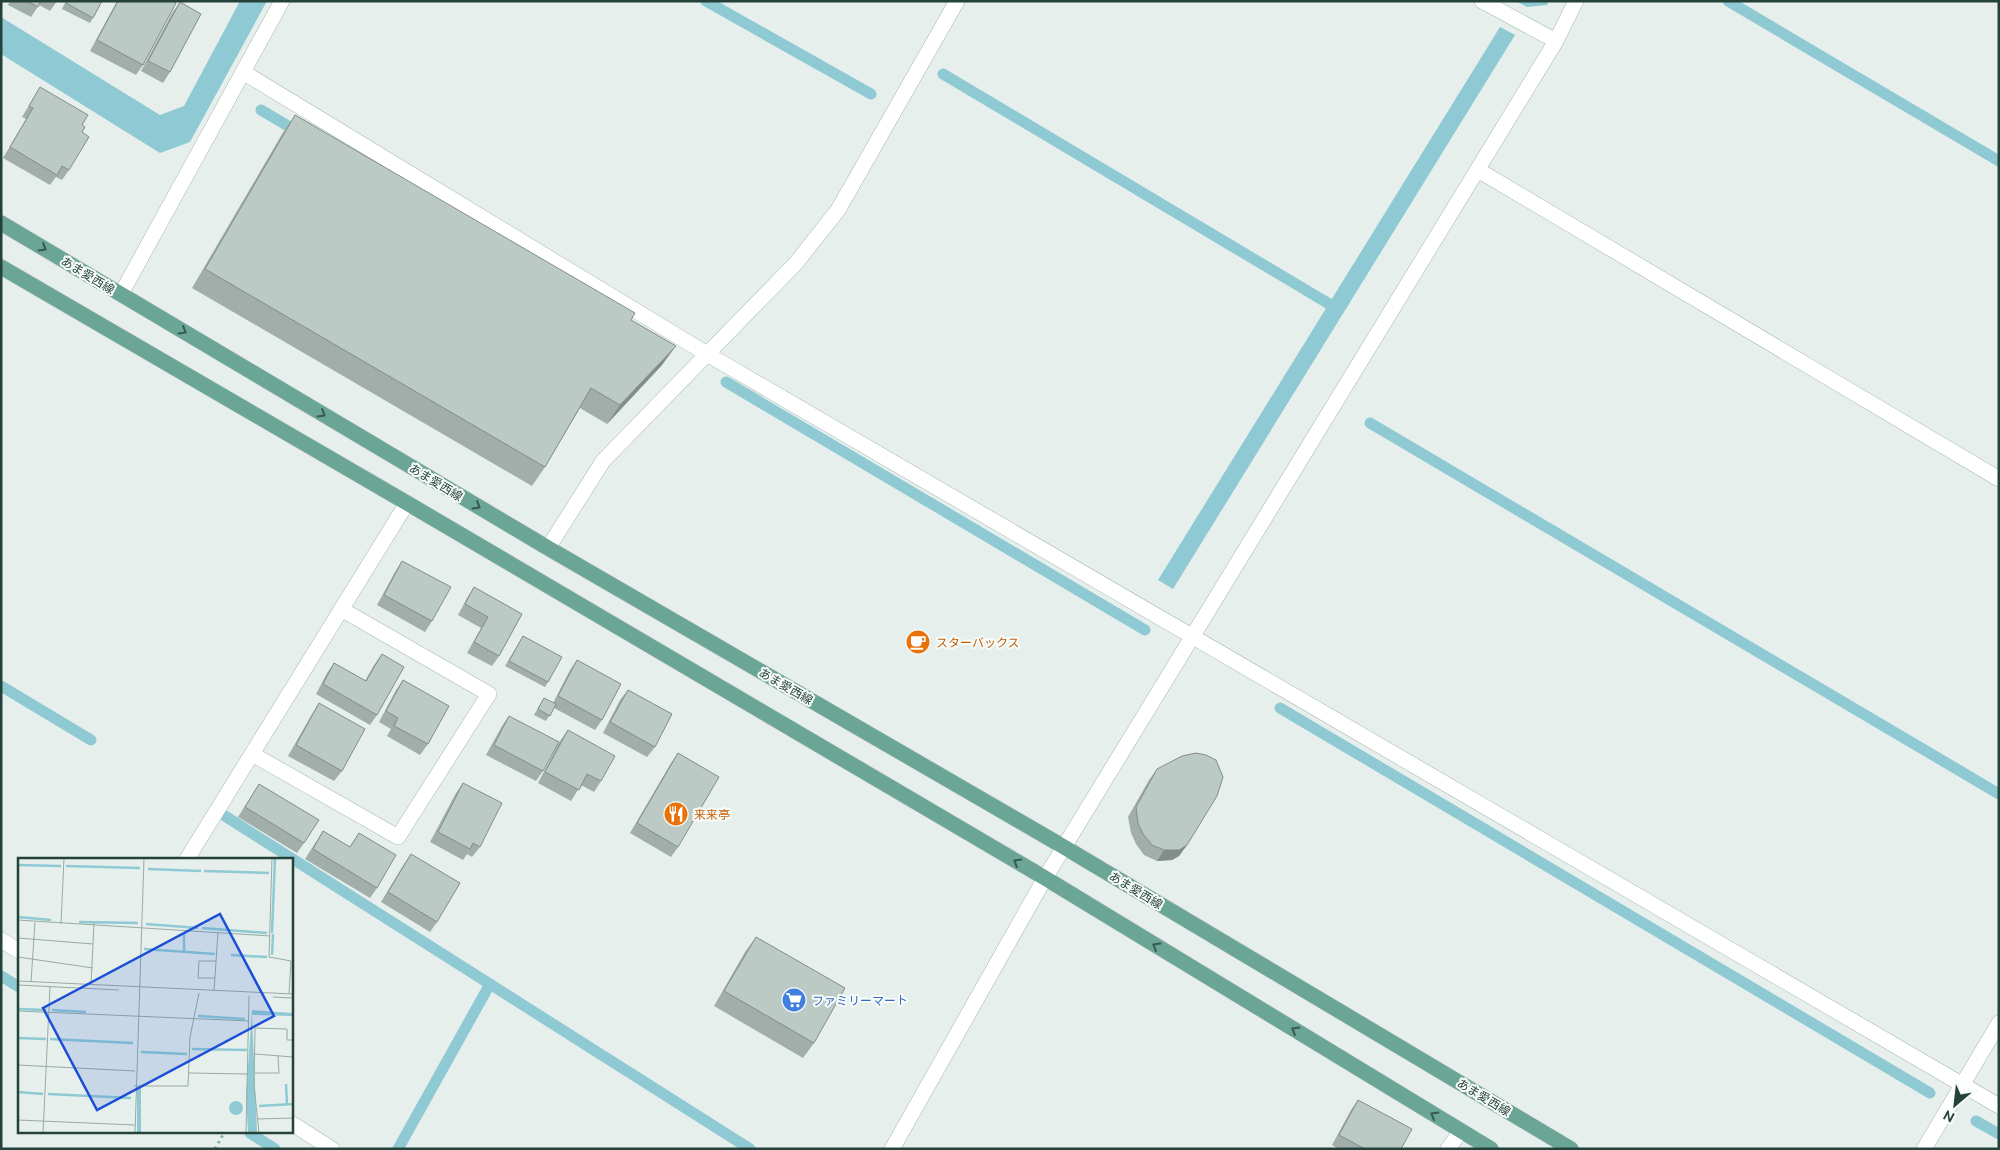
<svg xmlns="http://www.w3.org/2000/svg" width="2000" height="1150" viewBox="0 0 2000 1150" font-family="Ubuntu,'Noto Sans JP',sans-serif">
<style>
.water{fill:#8ec9d4}
.lines{fill:none;stroke-linecap:round;stroke-linejoin:round}
.stream{stroke:#8ec9d4;stroke-width:11}
.minor-casing{stroke:#a8b8b2;stroke-width:16}
.major-casing{stroke:#c2cac8;stroke-width:16}
.path{stroke:#86b3a5;stroke-width:3;stroke-dasharray:2.5 4;stroke-linecap:butt}
.minor{stroke:#fff;stroke-width:15}
.major{stroke:#6aa596;stroke-width:15}
.wall{fill:#a1aea9}
.shaded-wall{fill:#838d89}
.building{fill:#bbcac4;stroke:#838d89}
.oneway{stroke:#365b51}
.labels{text-anchor:middle;dominant-baseline:central;stroke-width:4;stroke-linejoin:round;paint-order:stroke}
.street-label{font-size:12px;fill:#24423a;stroke:#f7fbf9}
.food-label{font-size:12px;fill:#c56008;stroke:#f7fbf9;text-anchor:start}
.shop-label{font-size:12px;fill:#366cbe;stroke:#f7fbf9;text-anchor:start}
.inset-river{fill:none;stroke:#8ec9d4;stroke-width:2.5}
.inset-road{fill:none;stroke:#98aaa4;stroke-width:1}
.view{fill:#1d4ed8;fill-opacity:0.15;stroke:#1d4ed8;stroke-width:2.5}
.inset-edge{fill:none;stroke:#24423a;stroke-width:2.5}
</style>
<rect width="100%" height="100%" fill="#e6efeb"/>
<!-- water -->
<g class="water">
<polygon points="240,1 267,1 190,142 160,153 1,54 1,17 160,115 184,106"/>
<polygon points="1516,1 1549,1 1547,5 1527,7"/>
<polygon points="1500,27 1515,35 1173,589 1158,580"/>
</g>
<g class="lines">
<!-- stream -->
<g class="stream">
<polyline points="706,1 871,94"/>
<polyline points="1728,1 1999,161"/>
<polyline points="943,74 1336,308"/>
<polyline points="261,110 300,133"/>
<polyline points="726,382 1145,630"/>
<polyline points="1370,423 1999,794"/>
<polyline points="1,686 91,740"/>
<polyline points="1280,708 1930,1093"/>
<polyline points="225,816 750,1149"/>
<polyline points="1,976 19,987"/>
<polyline points="1976,1121 1999,1134"/>
<polyline points="250,1133 275,1149"/>
<polyline points="398,1149 490,984"/>
</g>
<defs>
<g id="minor">
<polyline points="1482,1 1556,41"/>
<polyline points="243,72 707,354 1999,1106"/>
<polyline points="1478,170 1999,479"/>
<polyline points="121,294 282,1"/>
<polyline points="548,548 603,461 796,263 838,210 957,1"/>
<polyline points="252,754 398,837 489,694 341,609"/>
<polyline points="187,859 407,503"/>
<polyline points="1,940 19,951"/>
<polyline points="291,1123 332,1149"/>
<polyline points="892,1149 1045,878 1556,41 1576,1"/>
<polyline points="1448,1149 1461,1131"/>
<polyline points="1924,1149 1999,1023"/>
</g>
<g id="major">
<polyline points="1,223 548,548 1064,847 1571,1149"/>
<polyline points="1,267 407,503 1045,878 1491,1149"/>
</g>
</defs>
<!-- minor casing -->
<use href="#minor" class="minor-casing"/>
<!-- major casing -->
<use href="#major" class="major-casing"/>
<!-- path -->
<polyline class="path" points="215,1149 225,1131"/>
<!-- minor -->
<use href="#minor" class="minor"/>
<!-- major -->
<use href="#major" class="major"/>
</g>
<!-- wall -->
<g class="wall">
<polygon points="10,1 57,1 50,11 39,5 31,17 8,5"/>
<polygon points="66,1 102,1 90,23 62,9"/>
<polygon points="117,1 171,1 143,65 136,75 90,51"/>
<polygon points="180,2 170,72 163,83 141,71 172,13"/>
<polygon points="40,87 82,125 82,132 69,170 62,180 56,177 50,185 3,158 26,119 22,117"/>
<polygon points="295,115 631,320 662,365 607,424 580,408 545,467 532,486 192,288 282,134"/>
<polygon points="402,561 432,621 425,632 377,605 395,572"/>
<polygon points="474,587 522,614 499,656 492,666 467,653 481,628 458,615 467,598"/>
<polygon points="523,636 548,682 545,687 505,666"/>
<polygon points="382,654 377,715 370,725 316,694 327,673 334,663 365,681 374,665"/>
<polygon points="577,660 602,720 595,730 554,708 546,721 534,715 544,698 553,703 570,670"/>
<polygon points="403,680 428,744 420,755 387,736 391,729 379,722 396,690"/>
<polygon points="628,690 655,747 647,757 603,733 620,700"/>
<polygon points="319,703 342,771 334,781 288,756 312,714"/>
<polygon points="509,716 543,771 536,781 486,755 502,726"/>
<polygon points="568,730 601,781 594,792 581,785 571,801 538,783 560,741"/>
<polygon points="678,753 678,847 671,857 630,833 671,763"/>
<polygon points="1157,769 1187,845 1179,856 1172,860 1157,861 1144,855 1136,844 1131,833 1128,817 1149,780"/>
<polygon points="463,783 480,847 472,857 467,854 463,860 430,842 456,793"/>
<polygon points="259,784 304,843 297,853 238,817"/>
<polygon points="323,831 350,847 359,833 377,888 370,898 305,859"/>
<polygon points="411,854 437,922 430,932 381,902 404,864"/>
<polygon points="756,937 814,1043 803,1058 714,1006 745,952"/>
<polygon points="1358,1100 1401,1149 1339,1149 1332,1145 1351,1110"/>
</g>
<!-- shaded-wall -->
<g class="shaded-wall">
<polygon points="676,346 662,365 607,424 620,405"/>
<polygon points="1187,845 1179,856 1172,860 1157,861 1164,850"/>
</g>
<!-- building -->
<g class="building">
<polygon points="27,1 41,1 38,7"/>
<polygon points="67,1 102,1 93,18 66,3"/>
<polygon points="118,1 171,1 176,3 143,65 97,40"/>
<polygon points="180,2 201,14 170,72 148,61"/>
<polygon points="40,87 88,115 82,125 85,127 82,132 89,137 69,170 62,166 57,175 10,147 33,108 29,106"/>
<polygon points="295,115 635,313 631,320 676,346 620,405 591,388 545,467 205,269"/>
<polygon points="402,561 451,587 432,621 384,595"/>
<polygon points="474,587 522,614 499,656 474,642 488,617 465,604"/>
<polygon points="523,636 562,657 548,682 509,661"/>
<polygon points="382,654 404,667 377,715 323,684 334,663 366,681"/>
<polygon points="577,660 621,684 602,720 558,696"/>
<polygon points="403,680 449,706 428,744 394,726 398,718 386,711"/>
<polygon points="628,690 672,714 655,747 610,722"/>
<polygon points="544,698 556,704 550,716 538,709"/>
<polygon points="319,703 365,729 342,771 296,745"/>
<polygon points="509,716 559,742 543,771 494,745"/>
<polygon points="568,730 615,756 601,781 587,774 579,790 545,772"/>
<polygon points="678,753 719,777 678,847 637,823"/>
<polygon points="1196,753 1206,755 1216,760 1223,777 1217,796 1187,845 1179,850 1164,850 1152,845 1143,834 1138,823 1136,807 1157,769 1182,756"/>
<polygon points="463,783 502,803 480,847 473,843 470,849 438,832"/>
<polygon points="259,784 319,820 304,843 245,807"/>
<polygon points="323,831 350,847 359,833 396,855 377,888 313,849"/>
<polygon points="411,854 460,883 437,922 388,892"/>
<polygon points="756,937 845,988 814,1043 724,991"/>
<polygon points="1358,1100 1412,1129 1401,1149 1365,1149 1339,1135"/>
</g>
<!-- one-way arrows -->
<defs><path id="oneway-chevron" d="M-2-3.5L2.5 0L-2 3.5" fill="none" stroke-width="1.6" stroke-linecap="round" stroke-linejoin="round" transform="scale(1.25)"/></defs>
<g class="oneway">
<use href="#oneway-chevron" transform="translate(43 248) rotate(31)"/>
<use href="#oneway-chevron" transform="translate(183 331) rotate(31)"/>
<use href="#oneway-chevron" transform="translate(322 414) rotate(31)"/>
<use href="#oneway-chevron" transform="translate(477 506) rotate(31)"/>
<use href="#oneway-chevron" transform="translate(1017 862) rotate(-149)"/>
<use href="#oneway-chevron" transform="translate(1156 946) rotate(-149)"/>
<use href="#oneway-chevron" transform="translate(1295 1030) rotate(-149)"/>
<use href="#oneway-chevron" transform="translate(1434 1115) rotate(-149)"/>
</g>
<!-- icons -->
<defs>
<symbol id="cafe-disc" viewBox="-11 -11 22 22"><circle r="9.5" fill="#e8710a" stroke="#f7fbf9"/><path d="M-5.5-4.5H6V0H3Q3 3.5 0 3.5H-2.5Q-5.5 3.5-5.5 0ZM3-3.2v2h1.7v-2ZM-6 4.5H4V6H-6Z" fill="#fff"/></symbol>
<symbol id="restaurant-disc" viewBox="-11 -11 22 22"><circle r="9.5" fill="#e8710a" stroke="#f7fbf9"/><path d="M-5-6h1v4h1v-4h1v4h1v-4h1v5L-1.5 .5V6h-2V.5L-5-1ZM5-6V6H3V1.5H1.5Q1.5-4 5-6Z" fill="#fff"/></symbol>
<symbol id="supermarket-disc" viewBox="-11 -11 22 22"><circle r="9.5" fill="#3f7fe0" stroke="#f7fbf9"/><path d="M-6-5.5h2.5l.6 2H6L4.5 2H-2.5L-4.4-4H-6ZM-1.5 3.2a1.3 1.3 0 1 0 .1 0ZM3 3.2a1.3 1.3 0 1 0 .1 0Z" fill="#fff"/></symbol>
</defs>
<g fill-rule="evenodd">
<use href="#cafe-disc" x="904" y="628" width="28" height="28"/>
<use href="#restaurant-disc" x="662" y="800" width="28" height="28"/>
<use href="#supermarket-disc" x="780" y="986" width="28" height="28"/>
</g>
<g class="labels">
<!-- street labels -->
<g class="street-label">
<text transform="translate(88 275) rotate(31)">あま愛西線</text>
<text transform="translate(436 482) rotate(31)">あま愛西線</text>
<text transform="translate(786 686) rotate(30)">あま愛西線</text>
<text transform="translate(1136 890) rotate(31)">あま愛西線</text>
<text transform="translate(1484 1097) rotate(31)">あま愛西線</text>
</g>
<!-- food labels -->
<g class="food-label">
<text x="936" y="642">スターバックス</text>
<text x="694" y="814">来来亭</text>
</g>
<!-- shop labels -->
<g class="shop-label">
<text x="812" y="1000">ファミリーマート</text>
</g>
</g>
<!-- overview -->
<g transform="translate(18 858)">
<rect width="275" height="275" fill="#e6efeb"/>
<path d="M 234,152 L 275,155 L 275,158 L 234,157 L 239,275 L 230,275 L 228,238 ZM 119,230 L 123,230 L 123,275 L 119,275 ZM211 250a7 7 0 1 1 14 0a7 7 0 1 1-14 0Z" fill="#8ec9d4"/>
<path class="inset-river" d="M 0,7 L 43,8M 48,8 L 122,10M 130,11 L 183,13M 186,13 L 251,15M 0,59 L 33,62M 61,64 L 120,65M 128,66 L 180,70M 184,70 L 249,75M 254,75 L 257,0M 126,91 L 197,96M 166,93 L 166,75M 213,97 L 249,99M 254,97 L 255,76M 0,151 L 28,152M 34,152 L 68,154M 180,158 L 227,161M 0,180 L 28,181M 32,181 L 115,185M 174,191 L 229,192M 123,194 L 169,196M 268,226 L 269,246M 0,234 L 25,236M 30,236 L 113,240M 241,248 L 275,246"/>
<path class="inset-road" d="M 254,0 L 251,99 L 273,103 L 271,136M 0,62 L 252,78M 43,66 L 46,0M 0,80 L 75,86M 0,99 L 75,110M 197,120 L 180,120 L 181,103 L 198,103M 0,123 L 275,136M 13,124 L 17,64M 0,127 L 101,132M 73,127 L 76,65M 196,133 L 200,74M 255,139 L 275,140M 0,153 L 231,163M 237,196 L 275,199M 0,207 L 117,213M 171,215 L 230,216M 237,215 L 261,215 L 260,198M 116,228 L 170,228 L 172,179 L 181,135M 240,261 L 275,260M 0,262 L 117,267M 25,275 L 32,129M 117,275 L 126,0M 228,275 L 231,138M 241,275 L 236,227 L 237,170 L 269,171 L 269,182 L 275,182"/>
<path class="view" d="M 202,56 L 256,158 L 79,252 L 25,150 Z"/>
<rect width="275" height="275" class="inset-edge"/>
</g>
<!-- border -->
<rect width="2000" height="1150" fill="none" stroke="#24423a" stroke-width="5"/>
<!-- north arrow -->
<g transform="translate(1955 1105) rotate(208)" stroke="#f7fbf9" stroke-width="4" paint-order="stroke">
<path d="M0-4L9 19L0 12L-9 19Z" fill="#24423a"/>
<text y="-8" font-size="14" font-weight="bold" text-anchor="middle" fill="#24423a">N</text>
</g>
</svg>
